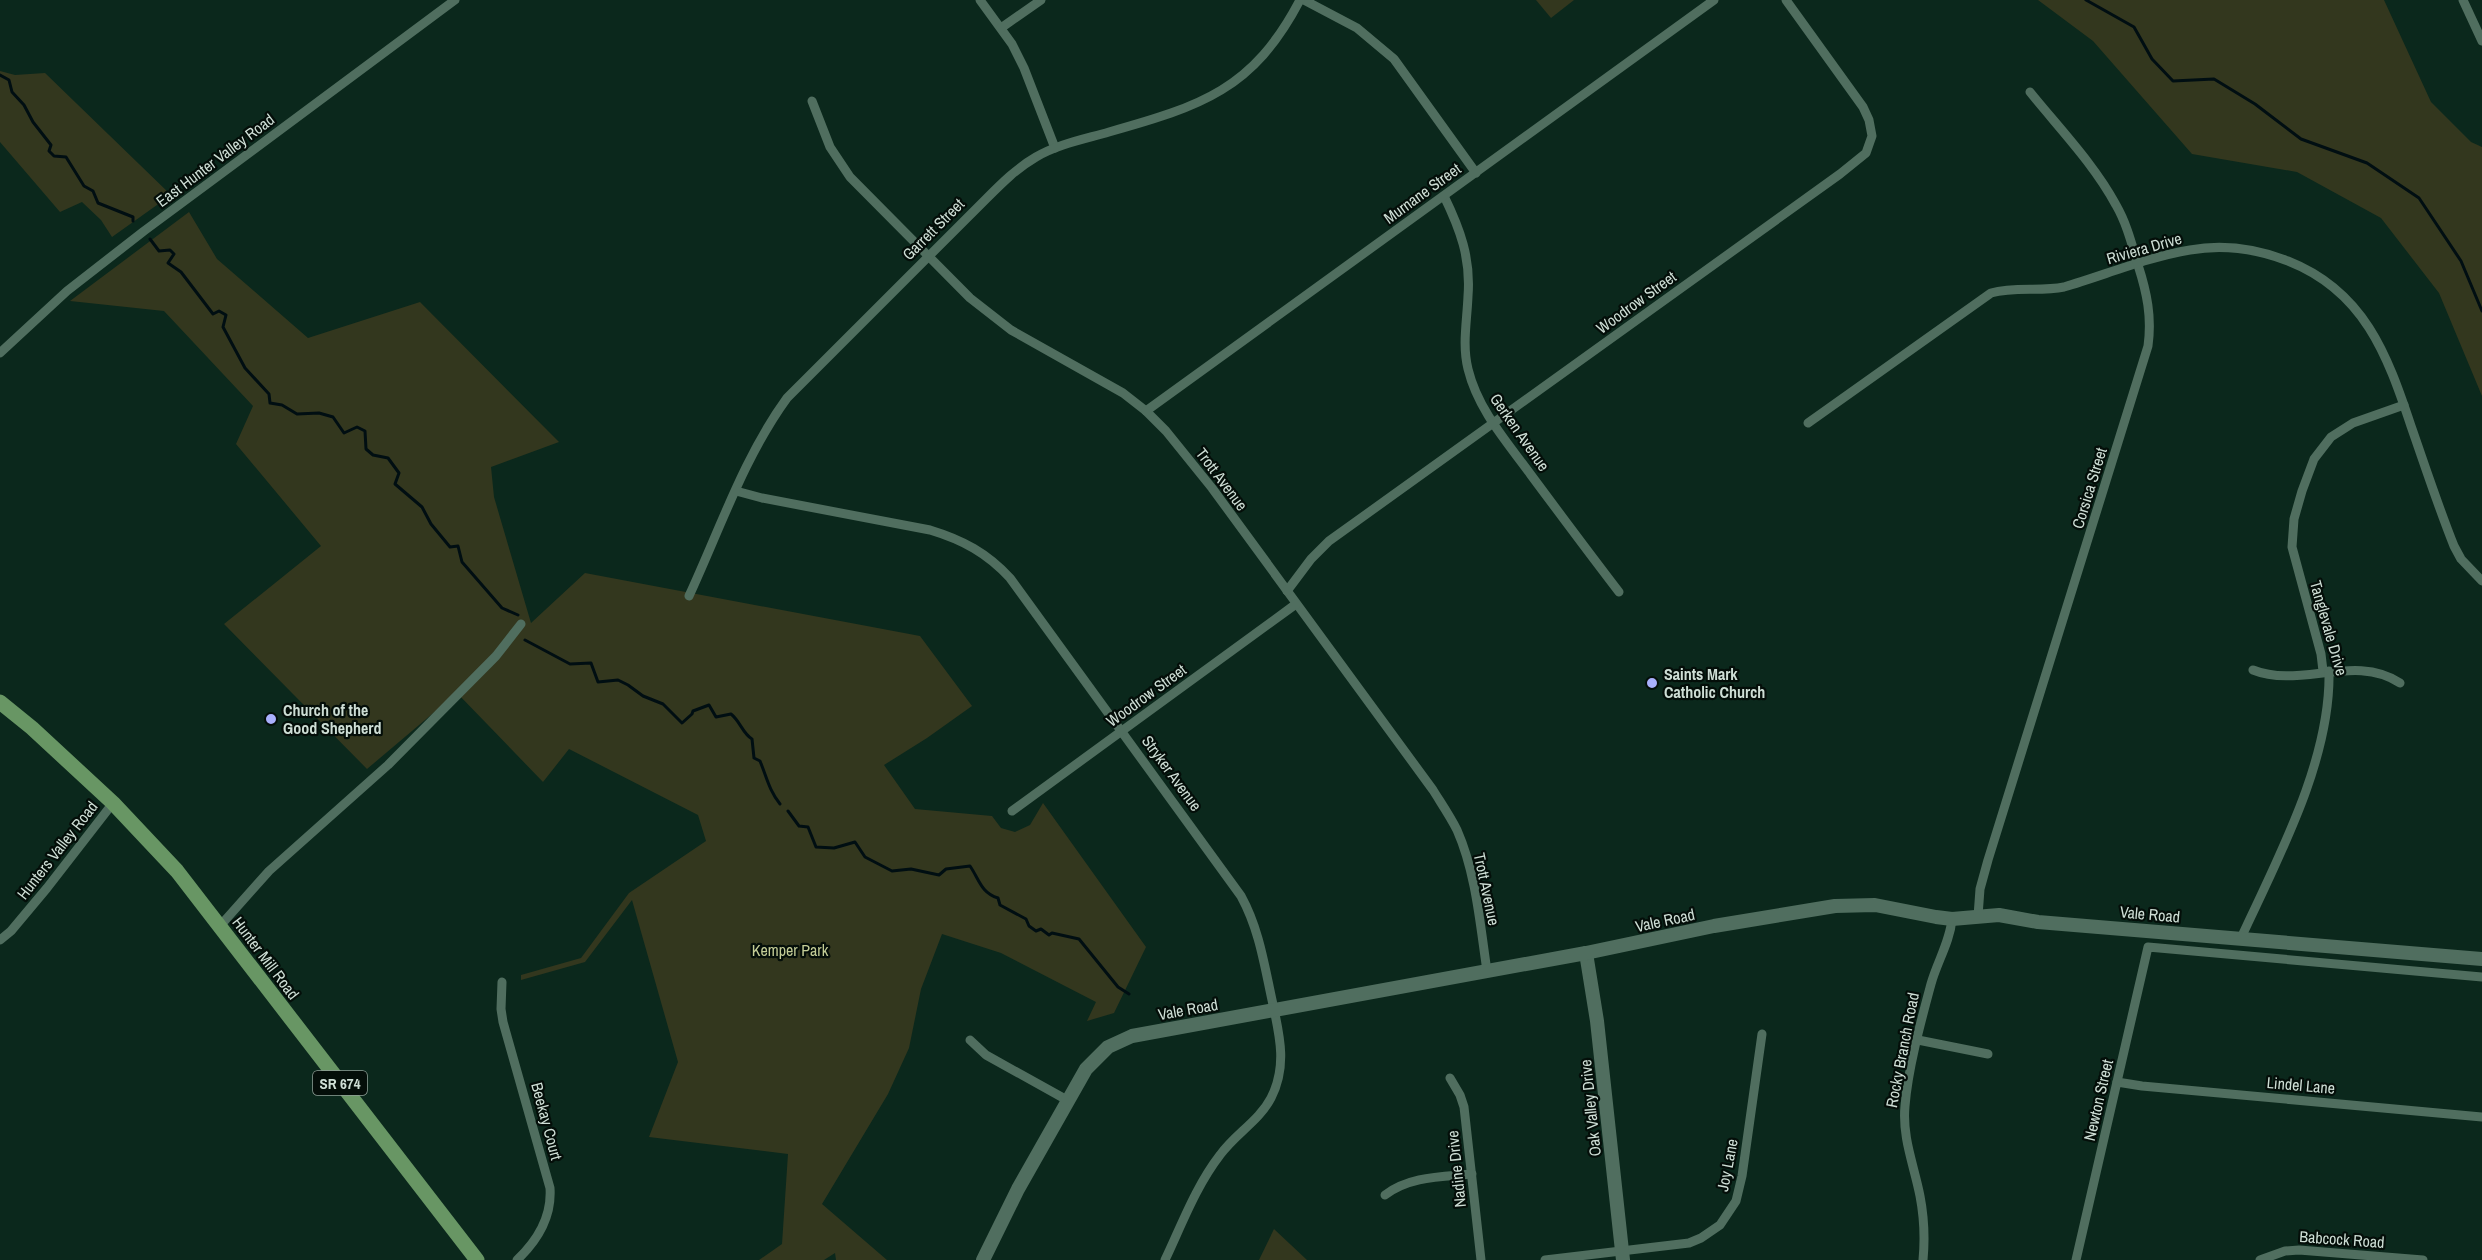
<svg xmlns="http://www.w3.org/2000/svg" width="2482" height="1260" viewBox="0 0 2482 1260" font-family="'Archivo Narrow',sans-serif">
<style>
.green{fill:#33371e}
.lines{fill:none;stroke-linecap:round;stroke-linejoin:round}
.stream{stroke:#000e12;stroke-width:3}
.street{stroke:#506e5f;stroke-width:9}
.secondary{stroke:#506e5f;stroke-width:14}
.primary{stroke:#689664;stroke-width:15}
.poi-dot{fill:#a9b0fc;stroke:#040e09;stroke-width:2}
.labels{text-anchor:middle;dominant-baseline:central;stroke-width:4.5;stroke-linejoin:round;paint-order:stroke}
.shield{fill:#040e09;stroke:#91a098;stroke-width:1.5}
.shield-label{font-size:15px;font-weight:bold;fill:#ceded5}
.street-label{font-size:16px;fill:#ceded5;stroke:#040e09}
.poi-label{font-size:16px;font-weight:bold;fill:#ceded5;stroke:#040e09;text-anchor:start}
.park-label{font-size:16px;fill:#c4cd97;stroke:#040e09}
</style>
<rect width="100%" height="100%" fill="#0b281c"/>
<!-- green -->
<g class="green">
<polygon points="1536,0 1574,0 1551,18"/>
<polygon points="2038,0 2384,0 2431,102 2471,142 2482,147 2482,396 2439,293 2381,218 2297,172 2192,154 2093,41"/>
<polygon points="0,71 15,75 45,73 171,195 112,237 101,220 82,202 60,212 0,142"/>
<polygon points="189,212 217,259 308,338 420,302 559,442 491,467 494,497 531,623 585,573 920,636 972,706 927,738 884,765 915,809 992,816 1001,828 1015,832 1030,825 1043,803 1146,947 1114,1013 1087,1021 1096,1002 1001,953 942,934 921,989 909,1048 888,1094 822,1204 887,1260 836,1260 835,1253 824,1260 759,1260 782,1244 788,1154 649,1137 678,1062 632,900 585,962 521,980 521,975 581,958 629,893 706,841 698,815 569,749 543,782 457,693 367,769 224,624 321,546 236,444 253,406 164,311 70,301"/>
<polygon points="1274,1229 1307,1260 1259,1260"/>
</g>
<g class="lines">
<!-- stream -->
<g class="stream">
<polyline points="2086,0 2134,27 2152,59 2173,81 2214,79 2255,104 2301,139 2367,163 2419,198 2461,261 2482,311"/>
<polyline points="0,75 9,80 12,92 24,105 33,122 51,145 49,151 54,156 66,157 84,186 93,191 98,203 133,217 133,221"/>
<polyline points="150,239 159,251 170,250 174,254 168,263 181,272 213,314 219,311 226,315 223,327 245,368 269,394 270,403 282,405 297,414 319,413 333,417 344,433 357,427 365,431 366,449 373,455 388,458 399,473 395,484 422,507 431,524 450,547 458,546 462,562 502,608 518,615"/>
<path d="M 525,640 L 570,664 L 591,663 L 598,682 L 618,680 L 628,685 L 643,696 L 663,704 L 682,723 L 692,714 L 693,711 L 709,705 L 716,717 L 731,714 C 740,721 743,734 752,739 L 754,758 L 760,761 C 767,778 769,790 780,804"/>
<path d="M 788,811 L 799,826 L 808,827 L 816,847 L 834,848 L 855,842 L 865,857 L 892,871 L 911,869 L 939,875 L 946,869 L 970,866 C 979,879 981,893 998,898 L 1000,905 L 1026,919 L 1029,926 L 1036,931 L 1041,929 L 1049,935 L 1052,933 L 1079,939 L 1118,987 L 1129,994"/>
</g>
<!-- street -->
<g class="street">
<polyline points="980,0 1012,44 1024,68 1055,148"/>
<polyline points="1304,0 1357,28 1394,59 1476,173"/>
<polyline points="2463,0 2482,41"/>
<polyline points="1001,28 1041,0"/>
<path d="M 812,101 L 830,147 L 850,177 L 970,298 L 1011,330 L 1123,393 L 1146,411 L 1166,431 L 1212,488 L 1433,790 C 1441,803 1450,816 1457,830 C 1476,873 1480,924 1487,971"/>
<path d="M 1444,196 C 1460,229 1471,258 1468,296 C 1467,321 1462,345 1468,369 C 1478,410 1507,442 1531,475 C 1560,514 1589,553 1619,592"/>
<polyline points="0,353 67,291 144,231 455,0"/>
<polyline points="1146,411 1714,0"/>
<path d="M 1808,423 L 1991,293 C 2015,286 2040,292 2064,287 C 2105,275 2148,257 2190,250 C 2223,244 2257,249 2288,261 C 2364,291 2387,354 2411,426 C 2425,466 2438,506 2454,546 L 2461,559 L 2482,581"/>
<path d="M 736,491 L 762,498 L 930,530 C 963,540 987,553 1010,578 L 1241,896 C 1259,929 1264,963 1272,1000 C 1279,1033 1288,1065 1271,1098 C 1259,1121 1235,1134 1220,1155 C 1196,1186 1182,1224 1165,1260"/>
<polyline points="1287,591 1311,559 1329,541 1840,174 1866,153 1872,136 1869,120 1863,107 1786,0"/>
<path d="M 689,596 C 720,529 744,457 787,398 L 987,198 C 1002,183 1017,168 1036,157 C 1058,144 1085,139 1109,132 C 1201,106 1253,90 1300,0"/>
<path d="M 2253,670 C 2300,689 2355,653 2400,683"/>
<polyline points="2323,671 2321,654 2292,547 2294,519 2302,491 2314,459 2331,437 2353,423 2404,405"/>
<polyline points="1012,811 1296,604"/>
<path d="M 1978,916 L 1980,889 L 1988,860 L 2148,346 C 2152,317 2147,293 2138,265 C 2132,245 2127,224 2116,205 C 2094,164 2059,128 2030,92"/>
<polyline points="220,926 269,871 388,765 496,656 521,624"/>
<path d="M 2241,938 C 2278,858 2331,760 2329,671"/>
<polyline points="0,940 11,931 47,888 113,803"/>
<path d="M 502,982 L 501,1009 L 503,1022 L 550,1188 C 552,1217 538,1240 517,1260"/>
<polyline points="970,1040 986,1055 1067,1100"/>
<polyline points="1918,1040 1988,1054"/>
<polyline points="1450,1078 1460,1095 1464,1107 1481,1260"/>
<polyline points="2117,1082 2142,1086 2482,1117"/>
<path d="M 1385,1195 C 1410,1176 1442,1177 1472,1174"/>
<polyline points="1545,1260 1689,1243 1701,1238 1720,1225 1736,1201 1742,1176 1762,1034"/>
<path d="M 1923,1260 C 1925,1239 1924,1217 1920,1196 C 1914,1165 1902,1138 1905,1106 C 1908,1068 1921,1021 1931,984 C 1937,962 1950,942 1952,919"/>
<polyline points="2076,1260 2148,947 2482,977"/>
<polyline points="2260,1260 2285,1251 2299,1250 2423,1260"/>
</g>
<!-- secondary -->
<g class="secondary">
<polyline points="1586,953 1597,1021 1623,1260"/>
<polyline points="983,1260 1018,1189 1086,1069 1108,1047 1132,1036 1586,953 1714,926 1835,906 1875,905 1936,917 1952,919 1999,915 2038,922 2482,959"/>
</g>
<!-- primary -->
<polyline class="primary" points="0,702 32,728 113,803 177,871 477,1260"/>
</g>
<!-- markers -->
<g class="poi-dot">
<circle cx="1652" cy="683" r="6"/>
<circle cx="271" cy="719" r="6"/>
</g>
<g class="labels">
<!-- shield labels -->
<rect class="shield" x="313" y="1071" width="54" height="24" rx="4.5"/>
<g class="shield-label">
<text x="340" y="1083">SR 674</text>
</g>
<!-- street labels -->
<g class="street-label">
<text transform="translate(215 160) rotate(-37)">East Hunter Valley Road</text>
<text transform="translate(1422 193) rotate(-36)">Murnane Street</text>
<text transform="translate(933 229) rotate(-45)">Garrett Street</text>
<text transform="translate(2144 248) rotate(-16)">Riviera Drive</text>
<text transform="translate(1636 302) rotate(-36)">Woodrow Street</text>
<text transform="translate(1520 432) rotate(55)">Gerken Avenue</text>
<text transform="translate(1222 479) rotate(53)">Trott Avenue</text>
<text transform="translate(2089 488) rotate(-73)">Corsica Street</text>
<text transform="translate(2329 628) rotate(74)">Tanglevale Drive</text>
<text transform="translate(1146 695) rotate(-36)">Woodrow Street</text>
<text transform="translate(1172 773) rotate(54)">Stryker Avenue</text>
<text transform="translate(57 850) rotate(-52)">Hunters Valley Road</text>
<text transform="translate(1487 889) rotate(78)">Trott Avenue</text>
<text transform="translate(2150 914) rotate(5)">Vale Road</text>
<text transform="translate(1665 920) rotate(-12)">Vale Road</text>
<text transform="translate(266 958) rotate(53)">Hunter Mill Road</text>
<text transform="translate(1188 1009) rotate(-10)">Vale Road</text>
<text transform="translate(1902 1050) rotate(-79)">Rocky Branch Road</text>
<text transform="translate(2301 1085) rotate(5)">Lindel Lane</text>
<text transform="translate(2098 1100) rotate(-77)">Newton Street</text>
<text transform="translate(1590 1108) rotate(-96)">Oak Valley Drive</text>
<text transform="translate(547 1121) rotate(75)">Beekay Court</text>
<text transform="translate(1727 1165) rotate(-79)">Joy Lane</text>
<text transform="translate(1456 1169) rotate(-96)">Nadine Drive</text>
<text transform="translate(2342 1239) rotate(4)">Babcock Road</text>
</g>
<!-- poi labels -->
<g class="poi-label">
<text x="1664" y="674">Saints Mark<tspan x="1664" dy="18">Catholic Church</tspan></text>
<text x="283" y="710">Church of the<tspan x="283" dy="18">Good Shepherd</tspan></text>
</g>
<!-- park labels -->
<g class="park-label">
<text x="790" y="950">Kemper Park</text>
</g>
</g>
</svg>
